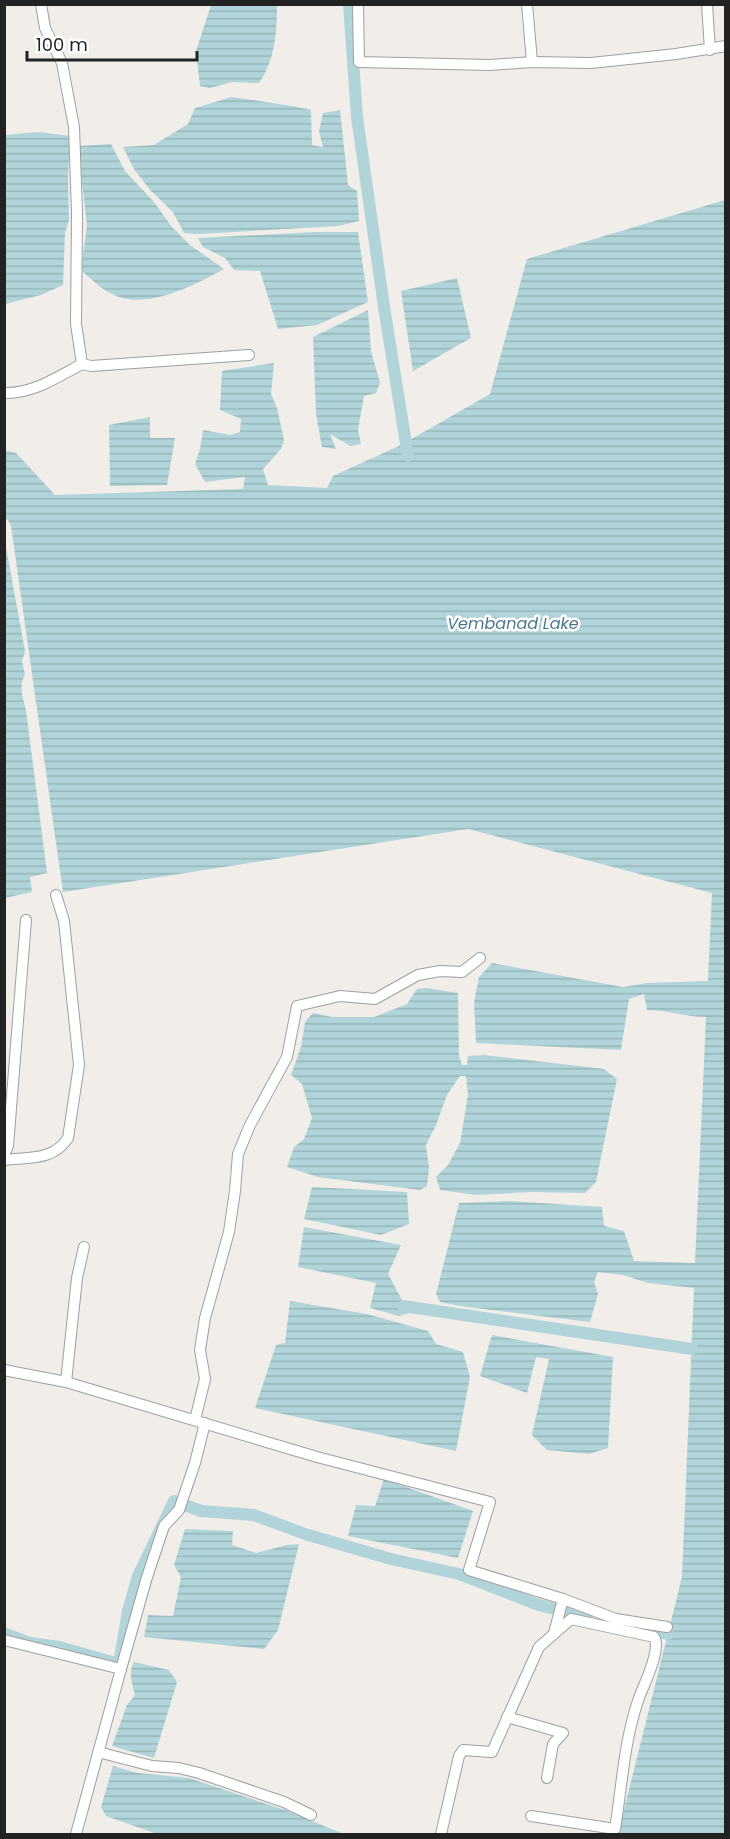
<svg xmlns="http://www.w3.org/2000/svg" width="730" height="1839" viewBox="0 0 730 1839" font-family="Poppins,sans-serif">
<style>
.water{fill:url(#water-rules)}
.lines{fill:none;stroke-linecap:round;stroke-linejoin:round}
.canal{stroke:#b0d4d9;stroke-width:12}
.minor-casing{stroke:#9f9f9f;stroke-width:12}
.minor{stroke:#fff;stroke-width:10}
.labels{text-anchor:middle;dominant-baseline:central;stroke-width:5;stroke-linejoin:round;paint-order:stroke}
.water-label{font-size:16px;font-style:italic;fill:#4d7690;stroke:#fff}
</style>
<defs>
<pattern id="water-rules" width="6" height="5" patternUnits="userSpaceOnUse" patternTransform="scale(1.5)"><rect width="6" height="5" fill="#b0d4d9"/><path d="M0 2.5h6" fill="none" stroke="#97b6ba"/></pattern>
</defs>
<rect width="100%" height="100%" fill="#f1eeea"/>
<!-- water -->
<g class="water">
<path d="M 211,5 L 277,5 C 277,31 275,61 259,83 L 232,82 L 210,88 L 200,86 L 196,51 Z"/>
<polygon points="232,97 293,106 311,110 312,145 323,147 319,131 323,113 340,110 348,185 357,191 359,221 338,226 199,234 184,233 173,212 150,190 134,169 123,147 154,145 188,124 195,108"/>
<polygon points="38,132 70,136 68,177 69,220 65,233 63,285 41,295 5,304 5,135"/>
<path d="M 111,144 L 125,171 L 154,202 L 172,227 L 190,245 L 224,269 C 197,284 151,308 119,297 C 104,292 92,280 81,270 L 87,226 L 78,146 Z"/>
<path d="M 725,200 L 725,1834 L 618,1834 L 682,1577 L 694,1288 L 648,1283 L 623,1275 L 598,1272 L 594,1282 L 598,1294 L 590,1322 L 460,1306 L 440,1302 L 436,1294 L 459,1203 L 509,1201 L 602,1207 L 604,1226 L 624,1231 L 634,1261 L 695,1263 L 706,1017 C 686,1017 667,1010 647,1010 L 644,994 L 629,999 L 621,1050 L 476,1043 L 474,1002 L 479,977 L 492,963 L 623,987 L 648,983 L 708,981 L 712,893 L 468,829 L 63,892 L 11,526 L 8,520 L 5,519 L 4,450 L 16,453 L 55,495 L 243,489 L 245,477 L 205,482 L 195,464 L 200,449 L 203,430 L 230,435 L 240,432 L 241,419 L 220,410 L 222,371 L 274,363 L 271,394 L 277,408 L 284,440 L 281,449 L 263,469 L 268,485 L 327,488 L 333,476 L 401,445 L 490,394 L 527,259 Z"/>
<polygon points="315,232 358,232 368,302 317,325 278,329 260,271 234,270 225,258 203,247 198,238"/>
<polygon points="457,278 471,338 413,371 401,291"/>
<polygon points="368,310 371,351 380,383 376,393 364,396 358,430 361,444 350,446 330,434 336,449 322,447 316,414 313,337"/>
<polygon points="150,417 150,438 175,438 167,485 110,486 109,425"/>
<path d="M 4,536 L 25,651 L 22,661 L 25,675 C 18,686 23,698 26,710 L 47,873 L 30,877 L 32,892 L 5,898 Z"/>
<polygon points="427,988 458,993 459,1055 462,1065 467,1065 468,1056 484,1055 604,1069 617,1079 596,1182 585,1193 531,1192 476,1195 440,1190 436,1177 448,1165 460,1143 468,1095 466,1076 460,1076 447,1095 436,1125 426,1145 429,1168 427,1186 420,1190 318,1177 287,1167 294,1147 304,1139 312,1118 302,1084 291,1075 301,1047 305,1022 313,1013 332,1017 374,1017 407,1004 417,989"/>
<polygon points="312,1187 407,1192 409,1224 381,1235 304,1219"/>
<polygon points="304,1227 401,1245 388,1274 409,1313 399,1316 370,1308 376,1283 298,1267"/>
<polygon points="290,1301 367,1314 428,1331 436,1344 463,1352 470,1377 456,1451 255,1408 276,1345 285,1343"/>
<polygon points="492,1335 613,1357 608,1448 589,1454 547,1450 532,1435 549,1359 536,1357 527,1393 480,1376"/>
<polygon points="384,1479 473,1511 458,1558 348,1536 356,1505 375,1506"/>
<polygon points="185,1529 233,1531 232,1545 256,1553 287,1545 299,1544 278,1630 264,1649 144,1637 148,1615 173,1616 181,1577 174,1565"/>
<path d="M 134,1662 L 169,1670 L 177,1682 L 154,1758 L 112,1746 L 127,1705 L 135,1695 C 132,1683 128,1673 134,1662 Z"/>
<polygon points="113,1766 138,1773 189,1778 285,1810 344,1834 157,1834 106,1816 101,1807"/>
</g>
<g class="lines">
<!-- canal -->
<g class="canal">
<polyline points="349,4 357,117 384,307 408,456"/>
<polyline points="403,1306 692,1349"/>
<polyline points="619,1624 668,1634"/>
<polyline points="4,1633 30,1643 59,1647 119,1664 128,1611 138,1576 174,1501 201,1511 254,1515 305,1534 391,1559 459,1574 536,1604 587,1618"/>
</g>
<defs>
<g id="minor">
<polyline points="41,4 45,28 62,63 74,127 77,213 76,324 82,364"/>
<polyline points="358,4 359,62 490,65 532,62 591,63 676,54 726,46"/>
<polyline points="527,4 532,62"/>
<polyline points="707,4 710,50"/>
<path d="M 4,393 C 33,394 57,377 82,364 L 91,366 L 249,355"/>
<polyline points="4,1155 8,1146 26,920"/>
<path d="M 4,1160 C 29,1157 53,1161 68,1138 L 79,1065 L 64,921 L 56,895"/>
<polyline points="4,1370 66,1382 317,1457 490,1502 469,1570 563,1599 616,1619 667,1627"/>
<polyline points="66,1382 77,1278 84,1247"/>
<polyline points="195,1420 205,1379 200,1350 205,1318 229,1232 235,1191 238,1154 250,1125 287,1057 297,1006 340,996 375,999 418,975 440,971 462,972 480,958"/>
<polyline points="554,1633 563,1599"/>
<polyline points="4,1640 121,1669 76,1834"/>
<polyline points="121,1669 147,1577 164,1526 179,1510 195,1463 205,1423"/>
<polyline points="507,1717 563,1733 553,1744 547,1778"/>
<polyline points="98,1752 152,1766 179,1768 199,1773 284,1802 311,1815"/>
<path d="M 441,1834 L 459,1756 L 463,1750 L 492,1752 L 539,1647 L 571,1619 L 654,1637 C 662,1649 644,1684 639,1698 C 624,1740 622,1786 615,1829 L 531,1816"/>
</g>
</defs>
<!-- minor casing -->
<use href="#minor" class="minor-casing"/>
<!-- minor -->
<use href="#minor" class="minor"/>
</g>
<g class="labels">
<!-- water labels -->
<g class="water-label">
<text x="513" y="623">Vembanad Lake</text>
</g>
</g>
<!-- border -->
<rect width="730" height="1839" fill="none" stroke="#222222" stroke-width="12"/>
<!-- scale -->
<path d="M27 51v9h170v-9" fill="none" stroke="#222222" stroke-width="3"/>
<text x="36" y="51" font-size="18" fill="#222222" stroke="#ffffff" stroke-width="4.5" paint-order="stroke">100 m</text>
</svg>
